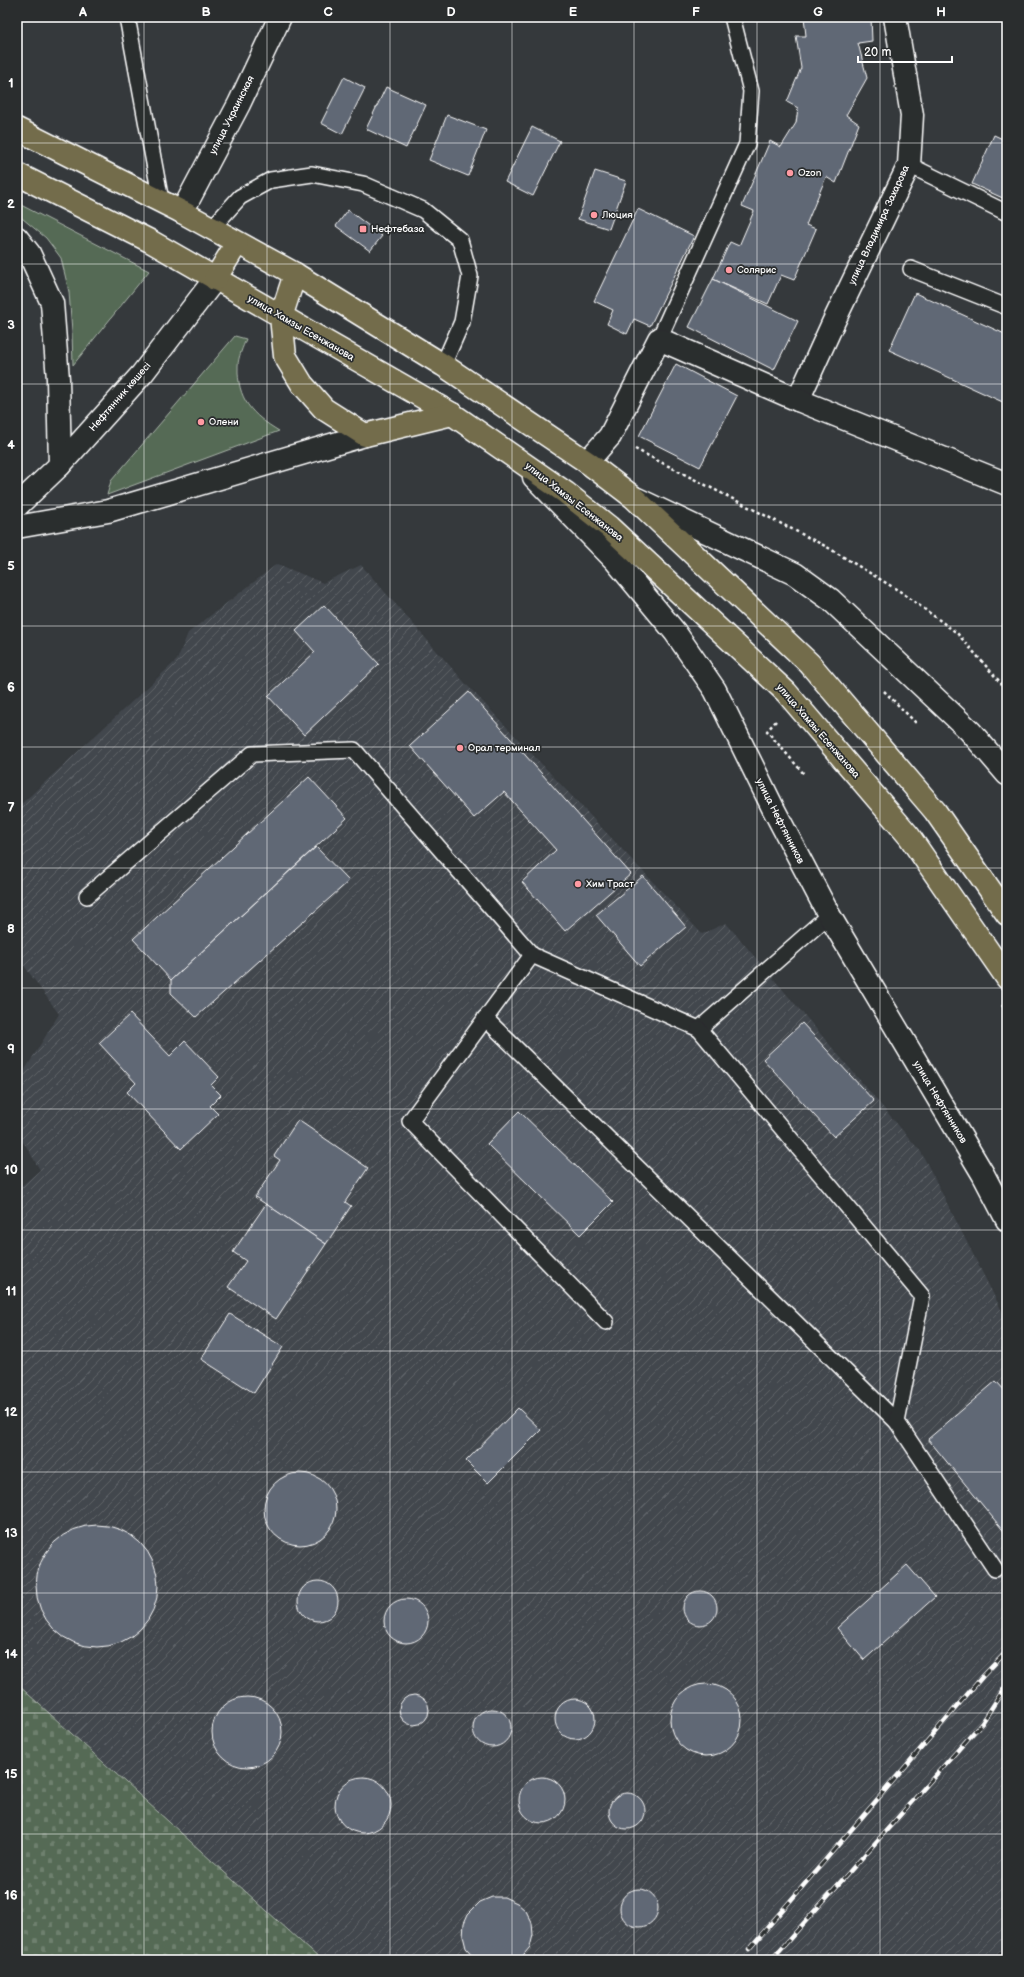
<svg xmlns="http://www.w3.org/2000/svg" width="1024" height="1977" viewBox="0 0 1024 1977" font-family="'Balsamiq Sans',sans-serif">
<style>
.industrial{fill:url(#industrial-furrows)}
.green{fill:#546a55;stroke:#aab4aa}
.cemetery{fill:url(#cemetery-stones);stroke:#aab4aa}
.building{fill:#606775;stroke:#fff}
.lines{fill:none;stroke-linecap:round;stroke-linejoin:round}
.service-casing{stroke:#fff;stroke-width:18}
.minor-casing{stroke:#fff;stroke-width:25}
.tertiary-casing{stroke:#fff;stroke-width:25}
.secondary-casing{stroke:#fff;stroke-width:25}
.primary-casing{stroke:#fff;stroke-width:25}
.path{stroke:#fff;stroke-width:2.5;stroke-dasharray:3 3;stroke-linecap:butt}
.service{stroke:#2a2d2e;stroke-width:15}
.minor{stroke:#2a2d2e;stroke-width:22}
.tertiary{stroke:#2a2d2e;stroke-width:22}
.secondary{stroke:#2a2d2e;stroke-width:22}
.primary{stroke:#736c4b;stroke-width:22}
.rail-casing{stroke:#fff;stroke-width:4.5}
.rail{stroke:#2a2d2e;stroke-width:3;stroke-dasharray:9;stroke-linecap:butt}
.grid{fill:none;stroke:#fff;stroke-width:1;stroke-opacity:0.55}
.poi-dot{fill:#ff9aa2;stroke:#2a2d2e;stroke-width:1.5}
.labels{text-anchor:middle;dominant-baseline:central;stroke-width:3.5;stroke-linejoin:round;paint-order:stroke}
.street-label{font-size:10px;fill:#fff;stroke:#2a2d2e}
.poi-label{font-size:10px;fill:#fff;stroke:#2a2d2e;text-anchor:start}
.neatline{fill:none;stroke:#fff;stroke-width:1.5}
.grid-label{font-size:13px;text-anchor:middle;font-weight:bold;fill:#fff}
</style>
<defs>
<pattern id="industrial-furrows" width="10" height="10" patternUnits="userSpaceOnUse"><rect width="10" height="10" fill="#42474d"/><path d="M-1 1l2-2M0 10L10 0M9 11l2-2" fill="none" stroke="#5e6368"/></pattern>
<pattern id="cemetery-stones" width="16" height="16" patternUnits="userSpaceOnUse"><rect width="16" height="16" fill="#546a55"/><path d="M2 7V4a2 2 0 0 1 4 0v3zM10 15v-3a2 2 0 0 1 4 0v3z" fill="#6e806e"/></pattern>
</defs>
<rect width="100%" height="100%" fill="#35393c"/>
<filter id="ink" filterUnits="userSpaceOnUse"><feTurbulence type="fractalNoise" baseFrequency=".025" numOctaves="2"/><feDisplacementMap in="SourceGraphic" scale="8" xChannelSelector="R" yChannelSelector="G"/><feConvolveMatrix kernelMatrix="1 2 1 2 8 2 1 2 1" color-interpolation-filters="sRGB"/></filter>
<g filter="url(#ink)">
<!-- industrial -->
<polygon class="industrial" points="277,564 323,583 361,565 465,683 702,934 726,923 921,1152 1007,1321 1007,1944 990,1960 321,1960 17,1684 17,1190 40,1170 26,1146 17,1136 17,1083 59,1014 17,956 17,808 177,660 188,633"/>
<!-- green -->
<g class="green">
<polygon points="17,203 149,271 73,365 72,331 69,292 61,258 46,238 17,214"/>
<path d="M 235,336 L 246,339 C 243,347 238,357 238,366 C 237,399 252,415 279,431 L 107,495 L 111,481 Z"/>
</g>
<!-- cemetery -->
<polygon class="cemetery" points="17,1684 321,1960 17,1960"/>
<!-- building -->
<g class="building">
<polygon points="804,17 871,17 872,41 858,43 867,78 846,115 859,124 836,183 826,177 806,225 816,229 794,280 781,275 768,304 713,279 730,242 739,246 754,211 742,206 770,141 781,147 796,123 798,108 787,102 801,68 796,36 806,36"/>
<polygon points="344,77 365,88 342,134 321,123"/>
<polygon points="386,87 426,105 406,148 366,129"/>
<polygon points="447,115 486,130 468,176 429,160"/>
<polygon points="532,127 560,141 533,196 505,182"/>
<polygon points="994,135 1007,141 1007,200 972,184"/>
<polygon points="595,171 626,181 609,229 578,219"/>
<polygon points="638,209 694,236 650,326 634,319 627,334 607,324 613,310 594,301"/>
<polygon points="348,210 382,236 370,251 336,226"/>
<polygon points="713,279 798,321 774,370 689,327"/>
<polygon points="915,293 1007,335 1007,404 889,350"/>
<polygon points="676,364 737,396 700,467 639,436"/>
<polygon points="324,605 379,664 304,735 268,696 315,652 296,631"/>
<polygon points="469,692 631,874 565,931 522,882 556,850 504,792 474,818 410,746"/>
<polygon points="309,777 347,818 171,980 133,939"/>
<polygon points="316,847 349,881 196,1017 171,993 171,980"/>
<polygon points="643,876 686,927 640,966 596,915"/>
<polygon points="130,1014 170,1056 185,1041 219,1077 211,1085 221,1095 210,1106 218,1114 181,1149 127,1092 136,1083 99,1043"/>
<polygon points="802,1023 874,1101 834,1137 763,1059"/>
<polygon points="519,1111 613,1202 580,1235 487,1144"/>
<polygon points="298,1120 368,1168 345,1202 351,1206 326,1244 255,1197 280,1160 274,1156"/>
<polygon points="266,1204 326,1244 276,1319 228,1287 246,1261 233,1252"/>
<polygon points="230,1314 283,1347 254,1393 201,1359"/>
<polygon points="996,1381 1007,1393 1007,1535 928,1439"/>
<polygon points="518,1408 541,1430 488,1483 466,1461"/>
<circle cx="300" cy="1509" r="36"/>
<circle cx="97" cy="1586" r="61"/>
<polygon points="907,1565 935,1597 864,1660 837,1628"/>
<circle cx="318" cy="1601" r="20"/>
<circle cx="700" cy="1608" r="17"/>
<circle cx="406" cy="1621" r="22"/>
<circle cx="706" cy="1720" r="36"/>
<circle cx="414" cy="1710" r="15"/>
<circle cx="247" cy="1732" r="35"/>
<circle cx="575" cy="1719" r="20"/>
<circle cx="492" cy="1728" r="19"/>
<circle cx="363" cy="1805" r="28"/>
<circle cx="542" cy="1800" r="23"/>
<circle cx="627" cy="1811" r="18"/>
<circle cx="639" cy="1908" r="19"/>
<polygon points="492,1897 504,1897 517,1903 526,1911 532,1923 533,1935 530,1947 519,1960 477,1960 466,1948 463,1936 464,1923 468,1914 480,1902"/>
</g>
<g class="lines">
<defs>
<g id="service">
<polyline points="127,17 161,201"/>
<polyline points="909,165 1007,213"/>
<polyline points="211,229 240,197 271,180 312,174 363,184 423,210 460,240 470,276 462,322 443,365"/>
<polyline points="911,269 1007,307"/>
<polyline points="659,339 747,144 751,91 732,17"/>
<polyline points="87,896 252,754 354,750 532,955 699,1029 829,915"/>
<polyline points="532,955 410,1121 606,1322"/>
<polyline points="485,1018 897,1422"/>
<polyline points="699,1029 922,1296 897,1422 995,1569"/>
</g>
<g id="minor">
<polyline points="182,212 239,104 280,17"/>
<polyline points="798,400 833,323 909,165 912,115 895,17"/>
<polyline points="587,462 610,436 659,339 798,400 1007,484"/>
</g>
<g id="tertiary">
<polyline points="534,477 615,560 675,632 715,690 773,808 829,915 983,1174 1007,1220"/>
<polyline points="637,499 795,574 831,600 970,731 1007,774"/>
</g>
<g id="secondary">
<polyline points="17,238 29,253 52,303 58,379 60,465"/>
<polyline points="17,506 60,465 142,374 215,279"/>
<polyline points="17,527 108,511 365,435"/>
</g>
<g id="primary">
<polyline points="17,129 182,212 295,274 443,365 587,462 633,497 809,663 935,811 1007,914"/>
<polyline points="17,174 150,241 452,414 566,493 609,527 786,692 909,836 1007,978"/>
<polyline points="295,274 281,317 285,356 302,384 324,409 365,435 452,414"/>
<polyline points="215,279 237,243"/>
</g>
</defs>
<!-- service casing -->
<use href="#service" class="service-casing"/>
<!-- minor casing -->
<use href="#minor" class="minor-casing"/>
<!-- tertiary casing -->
<use href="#tertiary" class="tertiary-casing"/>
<!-- secondary casing -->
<use href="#secondary" class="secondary-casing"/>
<!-- primary casing -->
<use href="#primary" class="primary-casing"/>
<!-- path -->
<g class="path">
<polyline points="635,449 827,547 901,592 957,633 1007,690"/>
<polyline points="884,691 917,724"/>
<polyline points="776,721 767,731 804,774"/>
<polyline points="1002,1005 1007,1012"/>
</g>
<!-- service -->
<use href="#service" class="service"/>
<!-- minor -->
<use href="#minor" class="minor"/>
<!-- tertiary -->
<use href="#tertiary" class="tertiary"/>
<!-- secondary -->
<use href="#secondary" class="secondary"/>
<!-- primary -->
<use href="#primary" class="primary"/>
<defs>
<g id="rail">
<polyline points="749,1949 983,1676 1007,1651"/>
<polyline points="771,1960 982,1723 1007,1684"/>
</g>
</defs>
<!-- rail casing -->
<use href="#rail" class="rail-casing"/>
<!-- rail -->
<use href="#rail" class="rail"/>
</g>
</g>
<!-- grid -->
<path class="grid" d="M 144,17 L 144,1960M 267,17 L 267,1960M 390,17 L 390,1960M 512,17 L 512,1960M 634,17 L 634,1960M 757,17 L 757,1960M 880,17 L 880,1960M 17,143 L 1007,143M 17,264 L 1007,264M 17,384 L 1007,384M 17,505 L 1007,505M 17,626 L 1007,626M 17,747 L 1007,747M 17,868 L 1007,868M 17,988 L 1007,988M 17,1109 L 1007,1109M 17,1230 L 1007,1230M 17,1351 L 1007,1351M 17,1472 L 1007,1472M 17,1593 L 1007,1593M 17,1713 L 1007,1713M 17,1834 L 1007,1834"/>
<!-- markers -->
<g class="poi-dot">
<circle cx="790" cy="173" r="4"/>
<circle cx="594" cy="215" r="4"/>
<rect x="359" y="225" width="8" height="8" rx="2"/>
<circle cx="729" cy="270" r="4"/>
<circle cx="201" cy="422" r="4"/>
<circle cx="460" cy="748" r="4"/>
<circle cx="578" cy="884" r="4"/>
</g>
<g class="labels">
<!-- street labels -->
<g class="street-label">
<text transform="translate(232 115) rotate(-63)">улица Украинская</text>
<text transform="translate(879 225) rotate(-65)">улица Владимира Захарова</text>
<text transform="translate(301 328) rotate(30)">улица Хамзы Есенжанова</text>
<text transform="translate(120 397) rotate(-49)">Нефтянник көшесі</text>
<text transform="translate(574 502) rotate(38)">улица Хамзы Есенжанова</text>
<text transform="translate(818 731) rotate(49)">улица Хамзы Есенжанова</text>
<text transform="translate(780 821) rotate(63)">улица Нефтянников</text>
<text transform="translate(940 1102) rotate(59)">улица Нефтянников</text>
</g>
<!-- poi labels -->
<g class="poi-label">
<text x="798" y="173">Ozon</text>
<text x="602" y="215">Люция</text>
<text x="371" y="229">Нефтебаза</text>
<text x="737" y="270">Солярис</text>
<text x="209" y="422">Олени</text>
<text x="468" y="748">Орал терминал</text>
<text x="586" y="884">Хим Траст</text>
</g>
</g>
<!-- margin -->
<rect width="1024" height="1977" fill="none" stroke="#2a2d2e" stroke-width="44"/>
<!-- scale -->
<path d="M858 56v6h94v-6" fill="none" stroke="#ffffff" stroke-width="2"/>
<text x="864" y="56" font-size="12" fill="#ffffff" stroke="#2a2d2e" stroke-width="3" paint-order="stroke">20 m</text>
<rect x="22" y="22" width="980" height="1933" class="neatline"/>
<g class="grid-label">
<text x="83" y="16">A</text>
<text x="206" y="16">B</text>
<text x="328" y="16">C</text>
<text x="451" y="16">D</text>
<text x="573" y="16">E</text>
<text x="696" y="16">F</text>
<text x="818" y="16">G</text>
<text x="941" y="16">H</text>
<text x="11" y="87">1</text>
<text x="11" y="208">2</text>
<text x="11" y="329">3</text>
<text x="11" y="449">4</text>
<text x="11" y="570">5</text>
<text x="11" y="691">6</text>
<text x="11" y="812">7</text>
<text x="11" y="933">8</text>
<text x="11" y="1053">9</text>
<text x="11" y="1174">10</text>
<text x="11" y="1295">11</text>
<text x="11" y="1416">12</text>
<text x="11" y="1537">13</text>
<text x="11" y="1658">14</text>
<text x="11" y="1778">15</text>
<text x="11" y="1899">16</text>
</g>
</svg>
